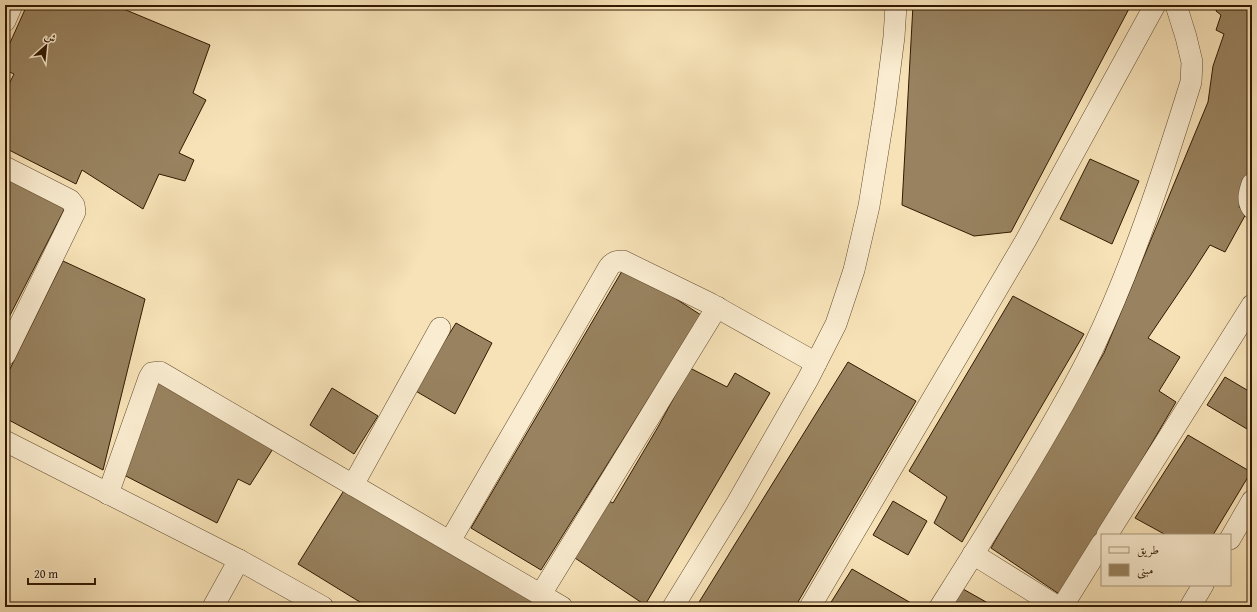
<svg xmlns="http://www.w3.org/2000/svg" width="1257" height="612" viewBox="0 0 1257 612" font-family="'Gentium Book Plus',Amiri,serif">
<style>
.building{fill:#98825f;stroke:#311900}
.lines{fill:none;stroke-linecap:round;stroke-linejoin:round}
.street-casing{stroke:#624b2e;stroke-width:22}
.street{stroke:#faecd0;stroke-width:21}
</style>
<rect width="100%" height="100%" fill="#f7e2b7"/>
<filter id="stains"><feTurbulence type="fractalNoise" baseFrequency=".005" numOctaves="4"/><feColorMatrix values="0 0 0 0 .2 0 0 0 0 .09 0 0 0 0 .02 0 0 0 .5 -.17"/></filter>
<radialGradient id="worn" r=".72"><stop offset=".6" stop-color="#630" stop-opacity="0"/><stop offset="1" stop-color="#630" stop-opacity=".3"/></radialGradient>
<!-- building -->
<g class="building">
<polygon points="27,5 114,5 210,45 193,93 206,100 179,153 194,160 185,181 159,174 143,209 82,170 76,184 5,148 5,92 14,74 5,70 5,54"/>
<polygon points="913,5 1131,5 1011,232 974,236 902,205"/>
<polygon points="1218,5 1252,5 1252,161 1239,207 1247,212 1225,252 1210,245 1190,276 1148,338 1180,357 1159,391 1176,402 1062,596 991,548 1104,353 1208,102 1213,66 1224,34 1216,30 1221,15 1216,11"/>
<polygon points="1090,159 1139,181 1112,244 1060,219"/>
<polygon points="5,174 66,206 5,325"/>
<polygon points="63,261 145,299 103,470 5,418 5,379"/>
<polygon points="625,266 701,315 541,570 471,528"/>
<polygon points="1013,296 1084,334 962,542 934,523 947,497 909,471"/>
<polygon points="456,323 492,343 455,414 414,390"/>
<polygon points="848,362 916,401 795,607 696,607"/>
<polygon points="690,368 727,387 735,373 770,393 645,605 572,556 609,501 613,503 658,427"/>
<polygon points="158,377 276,444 250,485 238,479 217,523 122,474 145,420"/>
<polygon points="1225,377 1252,393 1252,432 1207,405"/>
<polygon points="332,388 378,416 354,454 310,425"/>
<polygon points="1188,435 1251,472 1213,535 1166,535 1135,518"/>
<polygon points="348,484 549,607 368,607 298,564"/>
<polygon points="893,501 927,521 908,555 873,535"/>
<polygon points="852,569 918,607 828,607"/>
<polygon points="963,589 995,607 952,607"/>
</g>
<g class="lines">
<defs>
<g id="street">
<polyline points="5,21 12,5"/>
<polyline points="5,167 70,200 74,205 75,212 5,355"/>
<path d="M 1252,184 C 1249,193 1247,200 1252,208"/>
<polyline points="5,441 239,560 323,607"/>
<polyline points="353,485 440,328"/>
<polyline points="108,494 149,378 152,373 160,372 305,457 562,607"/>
<polyline points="1107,535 1252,305"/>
<polyline points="1230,539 1252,501"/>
<path d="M 450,541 L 609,267 C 613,262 616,261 623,261 L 711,304 L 816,363"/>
<polyline points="973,554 1058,607"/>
<polyline points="541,594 717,307"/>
<polyline points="213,607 239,560"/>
<polyline points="673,607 737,503 808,379 836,324 854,270 869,206 885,107 894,37 896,5"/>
<polyline points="810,607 1026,240 1155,5"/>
<path d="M 940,607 C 978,547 1016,487 1051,426 C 1066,400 1081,374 1094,346 C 1134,262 1163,172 1191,82 L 1192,62 L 1186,37 L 1176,5"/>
<polyline points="1062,607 1102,543"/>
<polyline points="1190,607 1203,585"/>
</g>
</defs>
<!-- street casing -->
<use href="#street" class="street-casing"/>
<!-- street -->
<use href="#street" class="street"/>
</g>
<!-- margin -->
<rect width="1257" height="612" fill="none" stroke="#f7e2b7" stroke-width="20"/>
<rect x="6" y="6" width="1245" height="600" fill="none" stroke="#311900" stroke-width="2"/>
<rect x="10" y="10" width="1237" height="592" fill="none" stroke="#311900"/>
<!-- legend -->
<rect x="1101" y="534" width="130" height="52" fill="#faecd0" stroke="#aa987d"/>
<rect x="1109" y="547" width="20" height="6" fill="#faecd0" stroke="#aa987d"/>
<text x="1137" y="554" font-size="12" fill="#311900">طريق</text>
<rect x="1109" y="564" width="20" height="12" fill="#98825f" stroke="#aa987d"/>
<text x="1137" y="574" font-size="12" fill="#311900">مبنى</text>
<!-- north arrow -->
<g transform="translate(46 46) rotate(27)" stroke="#faecd0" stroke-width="3" paint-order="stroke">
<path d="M0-3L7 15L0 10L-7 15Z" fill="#311900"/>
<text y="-6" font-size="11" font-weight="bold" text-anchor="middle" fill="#311900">ش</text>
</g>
<!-- scale -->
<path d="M28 578v6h67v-6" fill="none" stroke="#311900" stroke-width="2"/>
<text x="34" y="578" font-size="12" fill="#311900" stroke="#faecd0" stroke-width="3" paint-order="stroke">20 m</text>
<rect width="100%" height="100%" filter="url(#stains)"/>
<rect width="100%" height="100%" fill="url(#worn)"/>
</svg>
